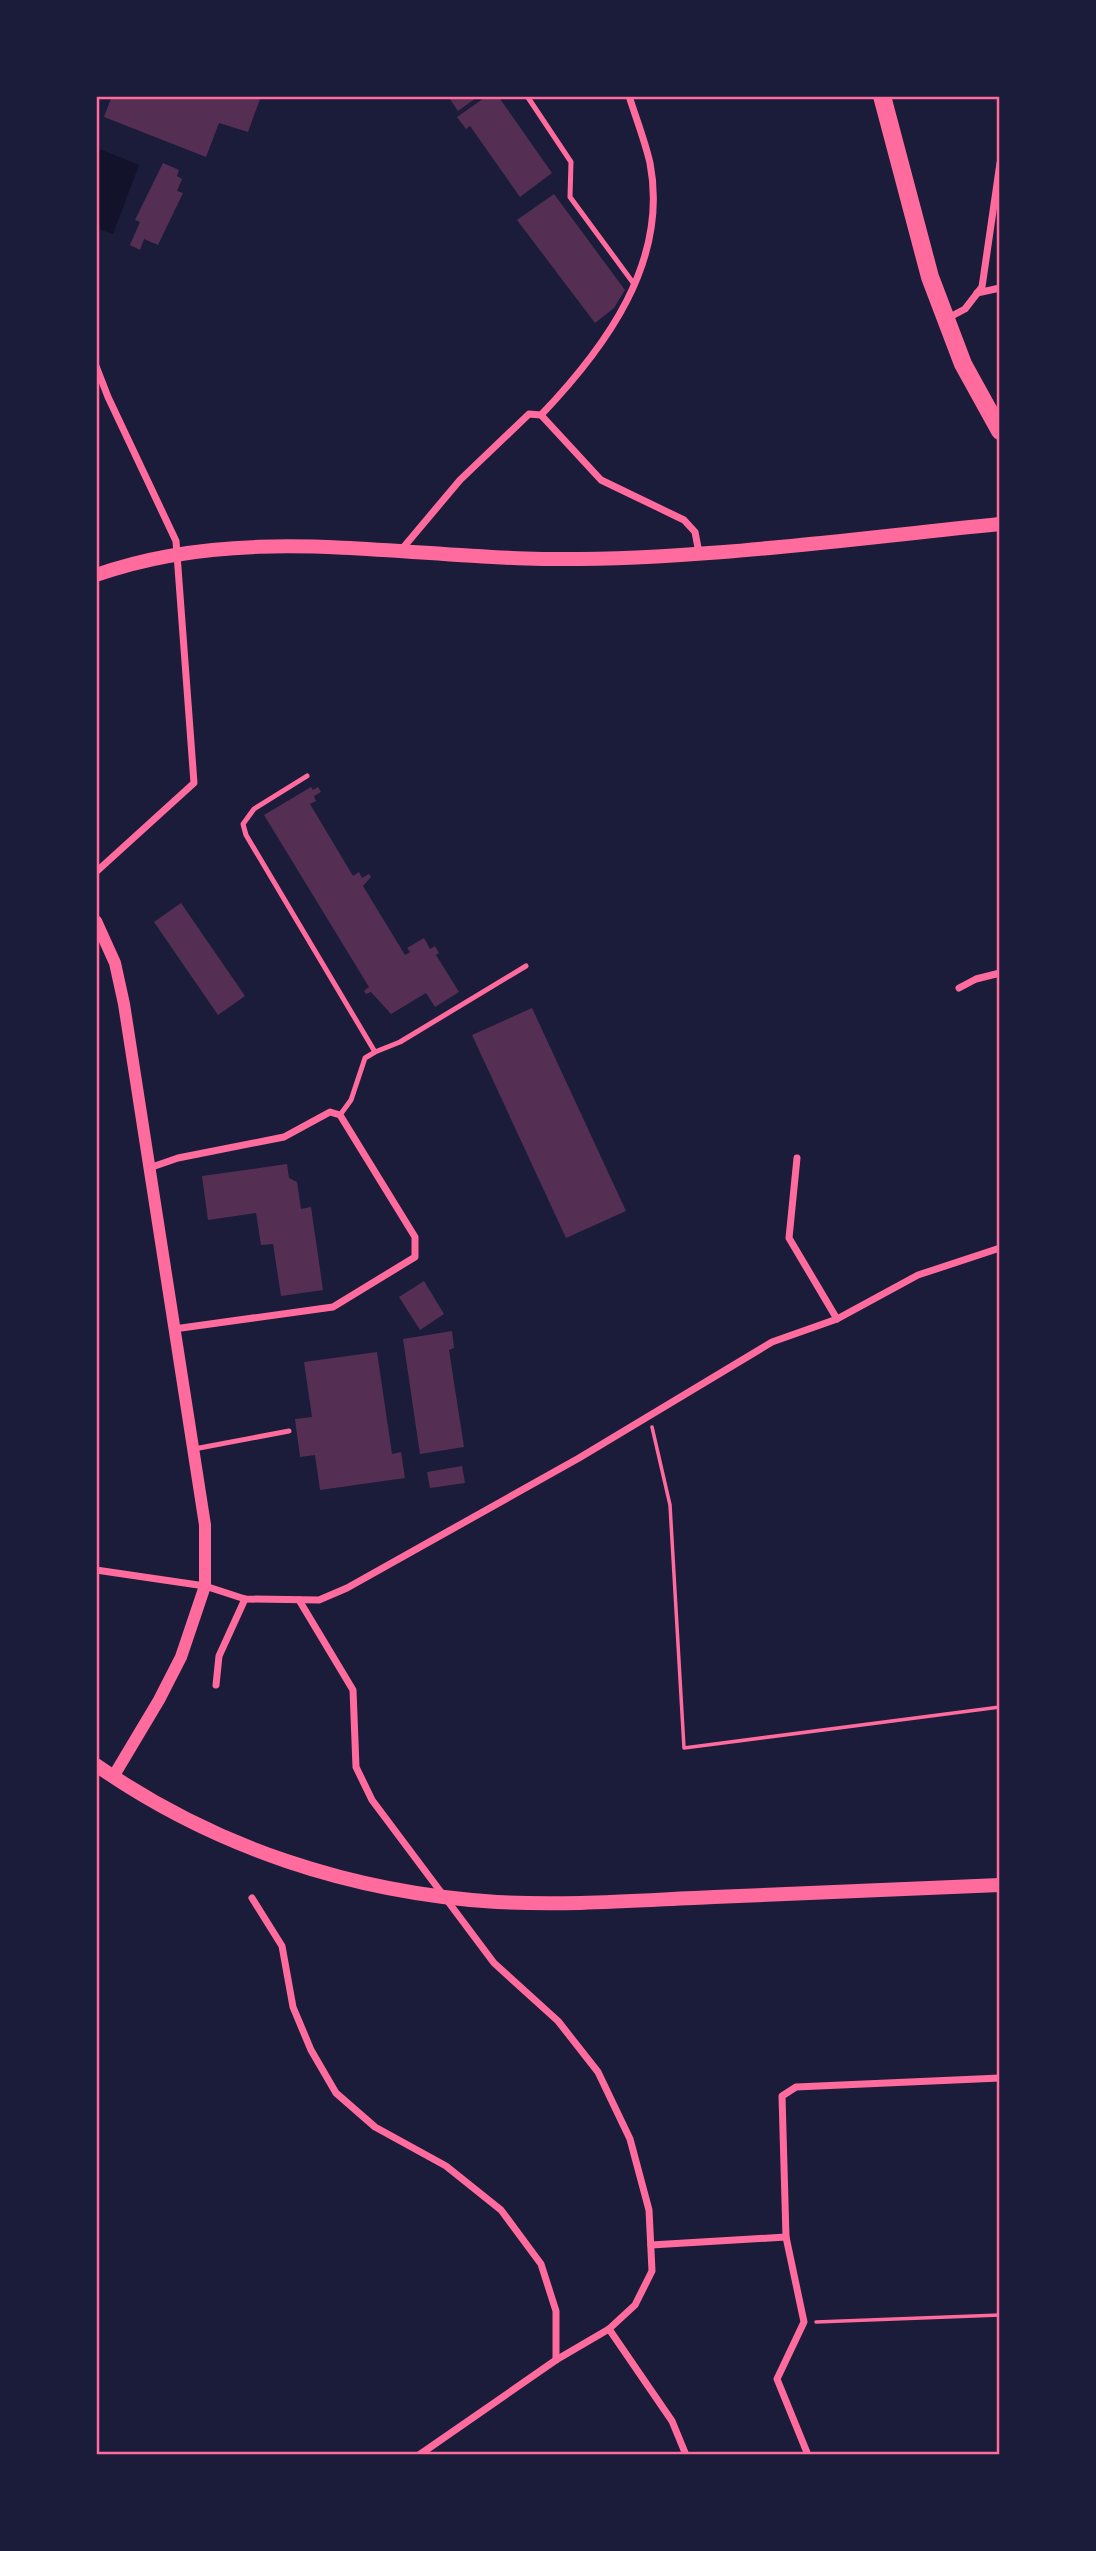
<svg xmlns="http://www.w3.org/2000/svg" width="1096" height="2551" viewBox="0 0 1096 2551" font-family="Lato,sans-serif">
<style>
.water{fill:#12122b}
.building{fill:#542f53}
.lines{fill:none;stroke-linecap:round;stroke-linejoin:round}
.path{stroke:#ff6b9d;stroke-width:3.5}
.service{stroke:#ff6b9d;stroke-width:5}
.minor{stroke:#ff6b9d;stroke-width:7}
.tertiary{stroke:#ff6b9d;stroke-width:12}
.secondary{stroke:#ff6b9d;stroke-width:14}
.primary{stroke:#ff6b9d;stroke-width:18}
.neatline{fill:none;stroke:#ff6b9d;stroke-width:2.5}
</style>
<rect width="100%" height="100%" fill="#1b1b3a"/>
<!-- water -->
<polygon class="water" points="97,148 139,165 113,234 96,228"/>
<!-- building -->
<g class="building">
<polygon points="112,96 261,96 248,132 219,123 206,157 104,117"/>
<polygon points="448,96 479,96 458,111"/>
<polygon points="487,96 498,96 552,173 520,197 470,126 466,129 457,117"/>
<polygon points="163,163 179,170 177,176 182,179 177,191 183,193 158,245 144,239 140,250 130,245 140,222 135,220"/>
<polygon points="554,194 625,290 614,308 595,323 517,220"/>
<polygon points="311,787 313,790 318,787 321,792 314,796 316,801 310,804 353,876 359,872 362,878 369,874 371,877 363,886 405,955 410,952 407,948 424,938 430,949 435,946 439,953 436,955 459,992 435,1007 426,993 391,1014 371,992 366,994 364,991 369,987 264,815"/>
<polygon points="181,903 245,996 218,1015 154,922"/>
<polygon points="532,1008 626,1211 566,1238 472,1035"/>
<polygon points="287,1164 289,1178 297,1182 301,1209 311,1207 323,1290 281,1296 273,1244 261,1245 256,1213 208,1220 202,1176"/>
<polygon points="424,1281 444,1314 420,1330 399,1297"/>
<polygon points="452,1331 454,1348 449,1350 464,1447 420,1454 403,1339"/>
<polygon points="377,1352 392,1454 401,1452 405,1478 320,1490 315,1455 300,1457 295,1419 312,1417 304,1362"/>
<polygon points="462,1466 465,1483 430,1488 427,1472"/>
</g>
<g class="lines">
<!-- path -->
<g class="path">
<polyline points="652,1427 670,1505 684,1748 1000,1707"/>
<polyline points="816,2322 1000,2315"/>
</g>
<!-- service -->
<g class="service">
<polyline points="527,96 571,162 570,197 634,284"/>
<polyline points="307,776 254,809 243,824 246,835 375,1052 365,1058 351,1100 340,1115"/>
<polyline points="375,1052 400,1042 526,966"/>
<polyline points="194,1449 289,1431"/>
</g>
<!-- minor -->
<g class="minor">
<polyline points="977,293 1000,288"/>
<polyline points="946,319 965,309 982,287 1000,163"/>
<polyline points="96,366 108,397 176,541 194,783 96,872"/>
<path d="M 541,415 C 605,348 669,262 650,163 C 645,141 636,118 629,96"/>
<polyline points="402,549 460,480 529,414 541,415 601,480 684,520 695,532 699,553"/>
<polyline points="959,988 976,979 1000,973"/>
<polyline points="797,1158 789,1238 837,1319"/>
<polyline points="149,1168 178,1158 284,1137 330,1112 340,1115 415,1237 415,1257 333,1307 174,1329"/>
<polyline points="96,1570 205,1586 245,1599 319,1600 347,1588 579,1458 772,1342 837,1319 918,1275 1000,1248"/>
<polyline points="299,1600 353,1690 356,1767 372,1800 494,1963 558,2021 598,2072 630,2139 649,2210 652,2271 635,2305 609,2329 556,2360 419,2455"/>
<polyline points="216,1685 219,1656 245,1599"/>
<polyline points="252,1898 282,1946 293,2007 311,2050 336,2093 375,2127 446,2166 501,2210 541,2264 556,2311 556,2360"/>
<polyline points="651,2245 786,2237"/>
<polyline points="609,2329 672,2421 686,2455"/>
<polyline points="808,2455 777,2379 804,2322 786,2237 782,2096 796,2087 1000,2078"/>
</g>
<!-- tertiary -->
<polyline class="tertiary" points="96,921 115,963 124,1004 205,1525 205,1586 181,1657 159,1700 113,1777"/>
<!-- secondary -->
<g class="secondary">
<path d="M 96,575 C 240,524 393,556 542,559 C 694,561 848,539 1000,524"/>
<path d="M 96,1765 C 215,1848 353,1893 497,1902 C 569,1906 642,1900 714,1897 C 809,1893 904,1889 1000,1885"/>
</g>
<!-- primary -->
<polyline class="primary" points="882,96 930,277 963,364 1000,431"/>
</g>
<!-- border -->
<rect width="1096" height="2551" fill="none" stroke="#1b1b3a" stroke-width="196"/>
<rect x="98" y="98" width="900" height="2355" class="neatline"/>
</svg>
